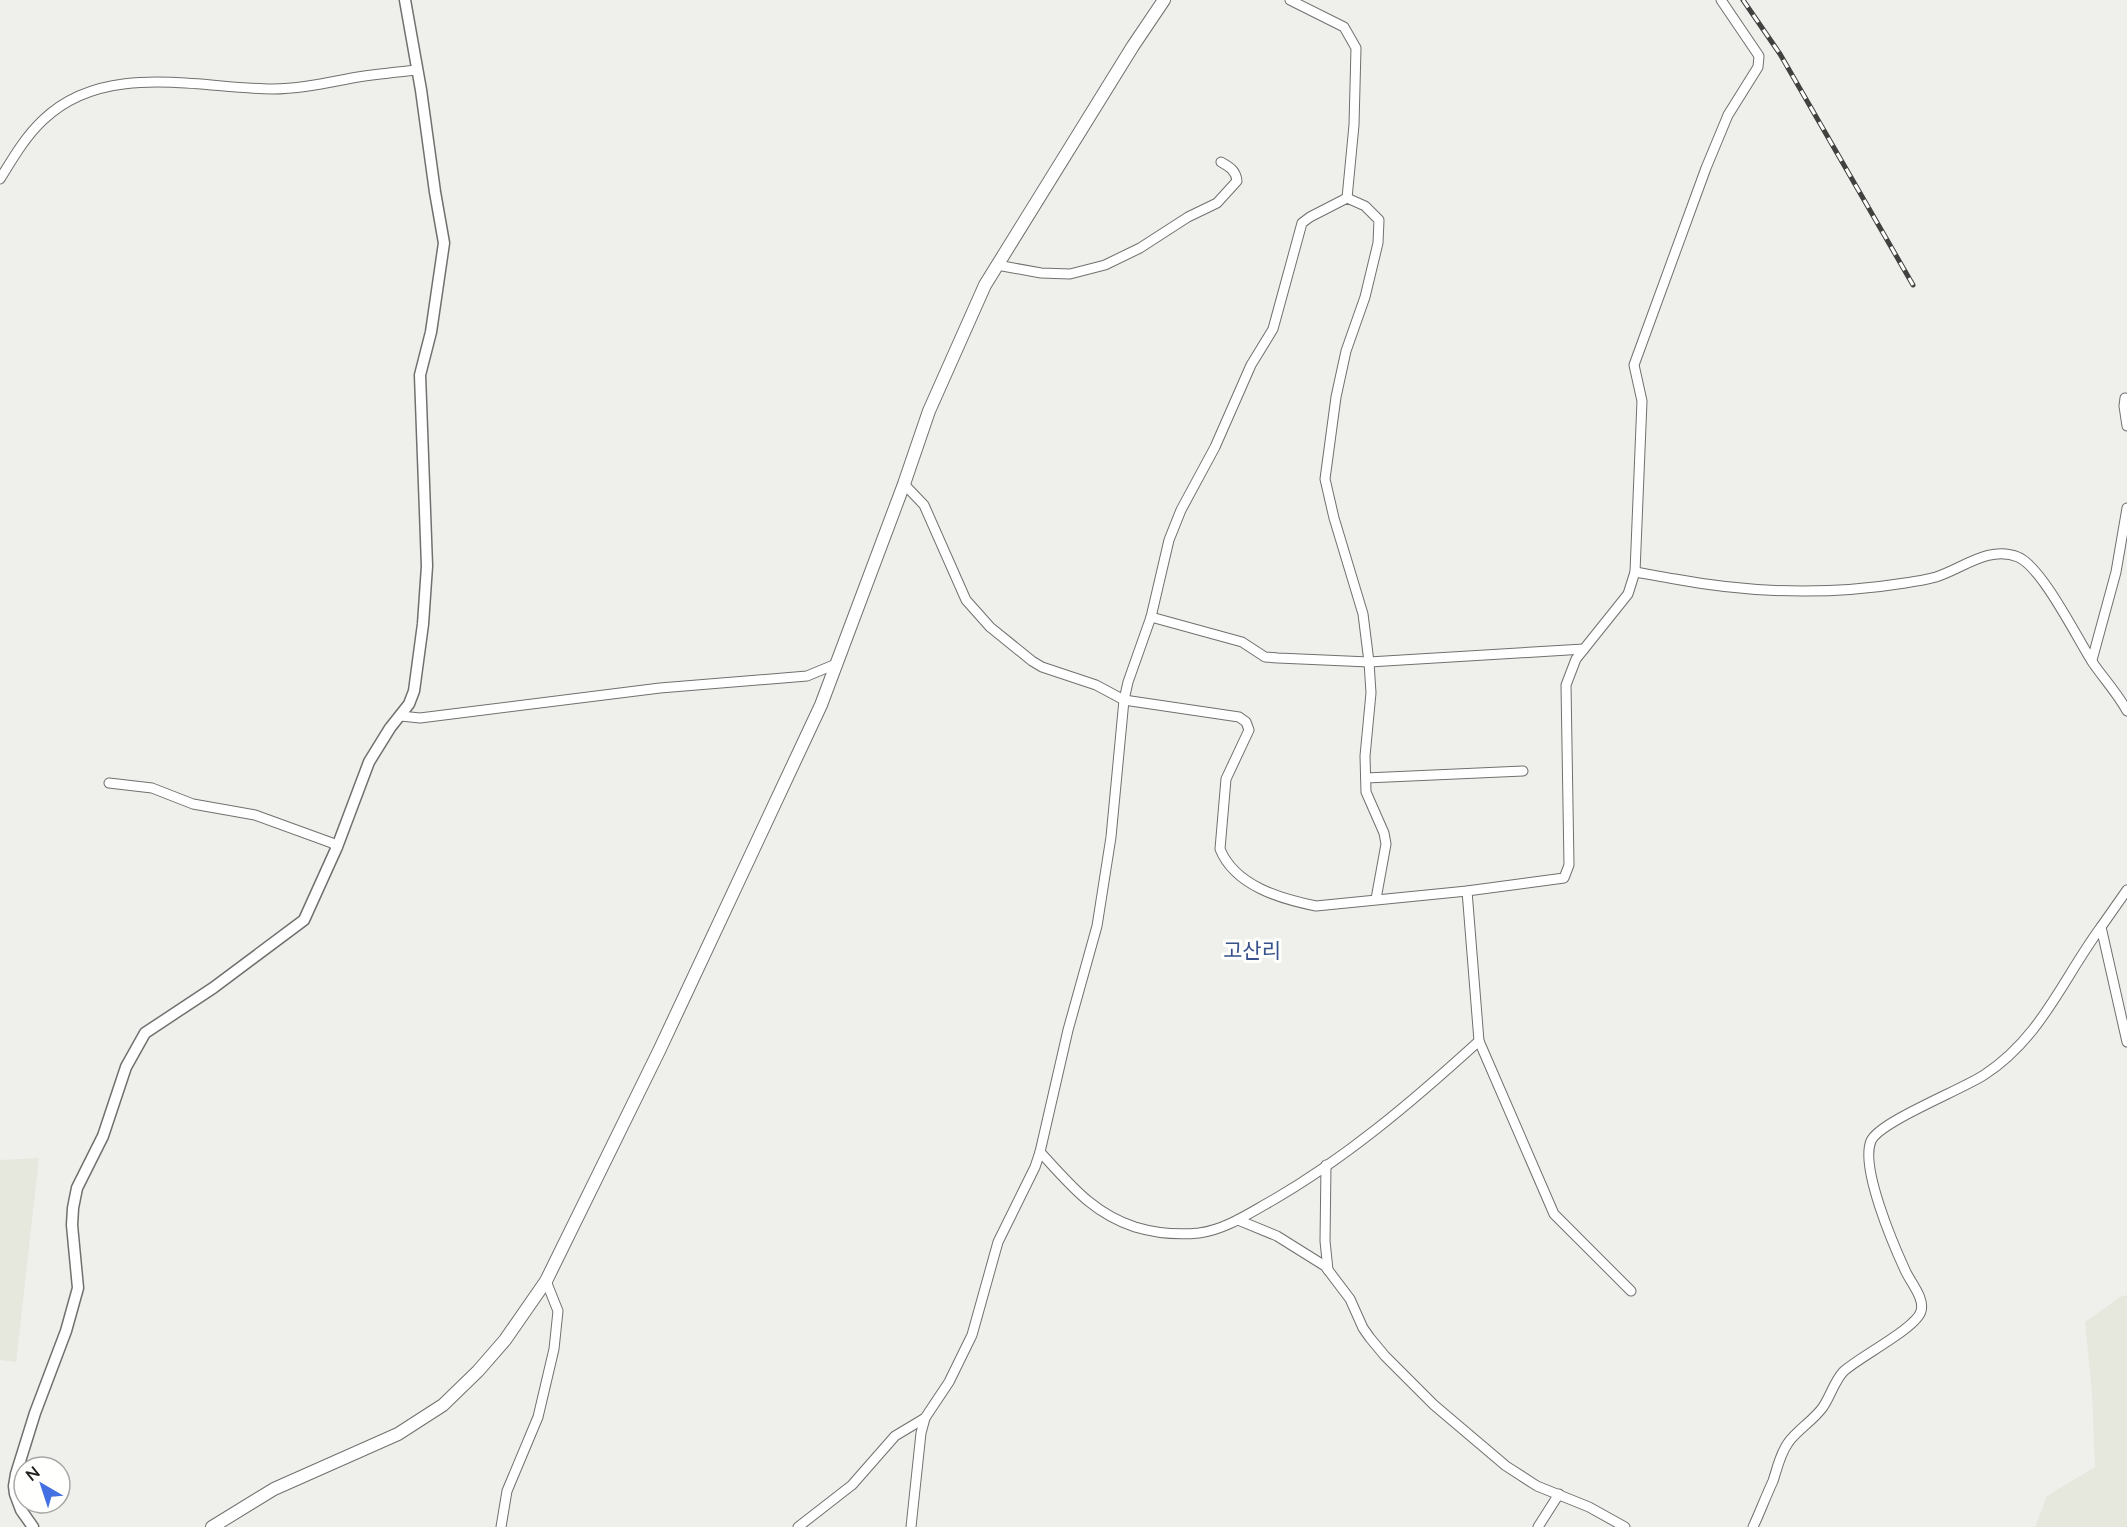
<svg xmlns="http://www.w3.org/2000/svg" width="2127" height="1527" viewBox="0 0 2127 1527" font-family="Lato,'Noto Sans KR',sans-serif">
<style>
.built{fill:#e6e8dd}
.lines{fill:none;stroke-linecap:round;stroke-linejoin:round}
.minor-casing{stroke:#70716e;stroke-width:11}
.tertiary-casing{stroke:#70716e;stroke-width:13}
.secondary-casing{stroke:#70716e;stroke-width:14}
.minor{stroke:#fff;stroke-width:9}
.tertiary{stroke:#fff;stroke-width:10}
.secondary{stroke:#fff;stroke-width:12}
.rail-casing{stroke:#41413f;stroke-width:5}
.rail{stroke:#fffffe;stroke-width:3;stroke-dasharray:9;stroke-linecap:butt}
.labels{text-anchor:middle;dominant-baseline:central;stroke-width:6;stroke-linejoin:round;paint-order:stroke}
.quarter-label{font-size:21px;fill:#38518b;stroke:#fffffe}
</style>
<rect width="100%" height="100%" fill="#efefec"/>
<!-- built -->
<g class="built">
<polygon points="39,1158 16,1362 0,1360 0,1160"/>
<polygon points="2127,1295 2127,1527 2035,1527 2047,1496 2095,1467 2092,1392 2085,1322 2120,1297"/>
</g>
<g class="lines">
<defs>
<g id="minor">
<polyline points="1290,0 1344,27 1356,48 1354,125 1347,198"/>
<path d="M 0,179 C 13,158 25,137 43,120 C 104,61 197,88 272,89 C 301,89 330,82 358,77 C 378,74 398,72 417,70"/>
<path d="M 997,265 L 1041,273 L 1070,274 L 1105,265 L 1140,248 L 1188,217 L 1217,203 L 1237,181 C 1236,171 1230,167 1221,162"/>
<polyline points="2125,398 2124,406 2127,426"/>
<path d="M 904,484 L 924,505 L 966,600 L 990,627 L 1032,661 L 1042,667 L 1096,685 L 1124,700 L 1239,717 L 1246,722 L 1249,730 L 1226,779 L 1220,849 C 1235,886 1281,899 1316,906 L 1467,891 L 1564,878 L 1569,865 L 1566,685 L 1576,659 L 1628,594 L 1635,572 L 1642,401 L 1634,365 L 1706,168 L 1728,115 L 1758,67 L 1759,56 L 1721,0"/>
<path d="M 1635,572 C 1648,574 1661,577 1675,579 C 1750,593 1830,595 1905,583 C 1916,581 1926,580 1936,577 C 1962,569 1989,545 2018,557 C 2042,567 2077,638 2093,663 C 2104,679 2118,694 2127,711"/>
<polyline points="1151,617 1242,642 1265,657 1278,658 1369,662 1584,649"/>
<polyline points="2092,660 2116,572 2127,508"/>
<polyline points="401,716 420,718 660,688 807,676 836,664"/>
<polyline points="1366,778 1523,771"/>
<polyline points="109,783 152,788 193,804 255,815 332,843 337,847"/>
<polyline points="2127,890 2101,927 2127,1042"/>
<polyline points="1467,891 1479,1041 1554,1214 1631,1291"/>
<path d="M 1040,1152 C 1070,1184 1092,1213 1135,1227 C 1155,1233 1179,1235 1199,1233 C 1223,1230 1245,1216 1266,1204 C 1344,1160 1413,1101 1479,1041"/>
<polyline points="1326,1165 1325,1241 1328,1270"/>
<polyline points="1238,1220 1277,1236 1325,1266 1350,1299 1363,1328 1370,1338 1385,1356 1434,1405 1506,1466 1537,1486 1589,1507 1625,1527"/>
<polyline points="501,1527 507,1491 538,1417 554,1349 558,1311 546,1281"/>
<polyline points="798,1527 852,1485 895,1436 925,1418 949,1382 972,1335 998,1242 1035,1167 1040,1152 1068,1030 1097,926 1111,837 1124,700 1128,682 1151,617 1169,540 1181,510 1215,447 1251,365 1273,329 1302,223 1310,217 1347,198 1365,206 1379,220 1378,243 1365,297 1346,351 1336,397 1325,479 1334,518 1363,614 1369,662 1371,693 1365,756 1366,792 1384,833 1386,844 1376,899"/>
<polyline points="911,1527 921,1433 925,1418"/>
<polyline points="1538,1527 1559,1494"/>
<path d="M 1753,1527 C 1760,1512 1766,1496 1773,1481 C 1777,1469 1780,1454 1788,1443 C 1797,1430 1813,1421 1823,1407 C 1830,1397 1834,1382 1843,1372 C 1857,1358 1917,1328 1921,1311 C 1925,1298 1910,1282 1905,1270 C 1893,1244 1860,1167 1871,1141 C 1879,1122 1961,1090 1984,1075 C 2041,1038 2062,980 2101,927"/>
</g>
<polyline id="tertiary" points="33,1527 21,1510 15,1494 14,1486 16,1474 35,1413 66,1331 78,1288 72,1225 73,1208 77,1188 103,1136 126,1067 145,1033 213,988 304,920 337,847 369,762 390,728 409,704 414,691 423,624 427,566 420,375 431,332 444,243 435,192 421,90 405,0"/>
<polyline id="secondary" points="212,1527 274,1489 398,1434 443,1405 478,1371 505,1340 546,1281 659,1051 821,705 904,484 929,411 985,285 1133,46 1164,0"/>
</defs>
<!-- minor casing -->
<use href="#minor" class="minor-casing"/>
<!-- tertiary casing -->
<use href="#tertiary" class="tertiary-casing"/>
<!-- secondary casing -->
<use href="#secondary" class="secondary-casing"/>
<!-- minor -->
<use href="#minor" class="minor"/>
<!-- tertiary -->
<use href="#tertiary" class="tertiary"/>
<!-- secondary -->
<use href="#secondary" class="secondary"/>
<defs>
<polyline id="rail" points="1743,0 1780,54 1913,285"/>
</defs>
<!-- rail casing -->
<use href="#rail" class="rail-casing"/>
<!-- rail -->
<use href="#rail" class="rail"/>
</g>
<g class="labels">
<!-- quarter labels -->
<g class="quarter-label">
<text x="1252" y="949">고산리</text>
</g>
</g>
<!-- north arrow -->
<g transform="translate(42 1485) rotate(321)"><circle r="28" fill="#fffffe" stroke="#a7a7a6" stroke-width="1.5"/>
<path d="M0-4.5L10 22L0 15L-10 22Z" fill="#4370e2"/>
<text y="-9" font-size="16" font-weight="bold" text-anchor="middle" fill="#232322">N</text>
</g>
</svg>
